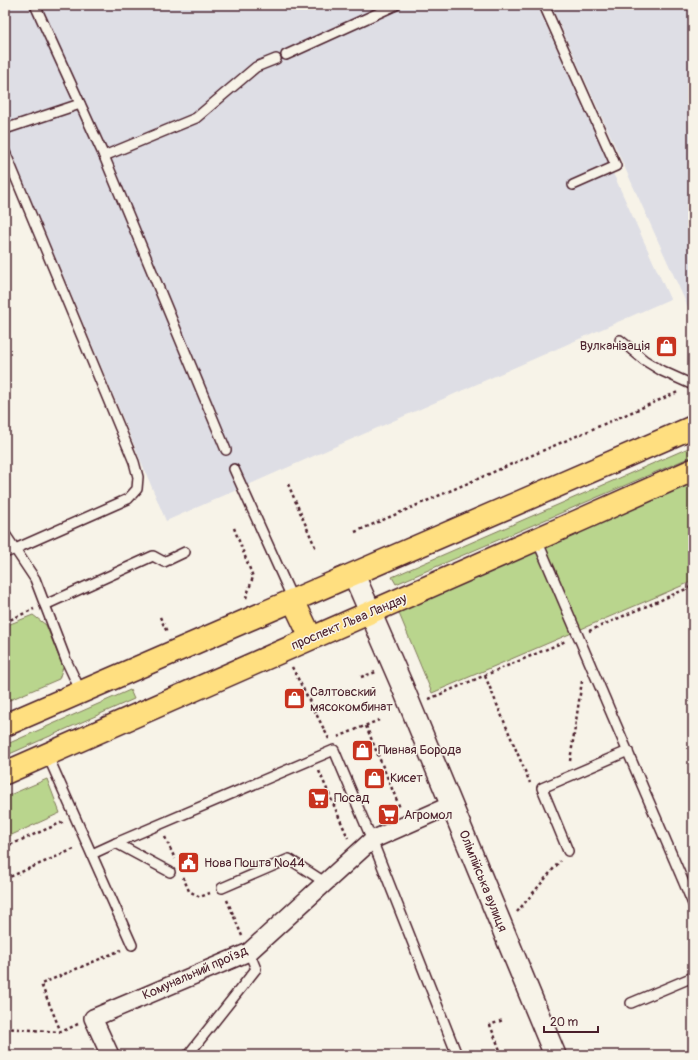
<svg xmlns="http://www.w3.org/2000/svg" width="698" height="1060" viewBox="0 0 698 1060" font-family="Pangolin,sans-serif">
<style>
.built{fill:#dedee5}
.green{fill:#b9d58d;stroke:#827a5c}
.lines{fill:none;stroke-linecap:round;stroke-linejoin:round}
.service-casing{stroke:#4a1f2b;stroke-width:12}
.minor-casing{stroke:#4a1f2b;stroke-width:20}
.tertiary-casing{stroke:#4a1f2b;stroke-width:24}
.primary-casing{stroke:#4a1f2b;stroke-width:25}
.path{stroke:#4a1f2b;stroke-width:2.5;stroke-dasharray:3 3;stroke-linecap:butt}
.service{stroke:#f7f3e8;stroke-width:9}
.minor{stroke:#f7f3e8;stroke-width:17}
.tertiary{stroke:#f7f3e8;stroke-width:21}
.primary{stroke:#ffdf80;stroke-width:22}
.labels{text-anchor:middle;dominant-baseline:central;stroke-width:3;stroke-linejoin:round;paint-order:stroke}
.poi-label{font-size:13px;fill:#4a1f2b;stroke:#f7f3e8;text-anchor:start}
.street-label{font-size:13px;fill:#4a1f2b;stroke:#f7f3e8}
</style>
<rect width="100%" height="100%" fill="#f7f3e8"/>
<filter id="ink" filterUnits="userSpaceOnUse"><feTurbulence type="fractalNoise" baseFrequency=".025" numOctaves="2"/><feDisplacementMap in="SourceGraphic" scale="8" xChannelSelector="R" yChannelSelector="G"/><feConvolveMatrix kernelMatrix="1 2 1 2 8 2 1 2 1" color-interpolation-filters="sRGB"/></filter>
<g filter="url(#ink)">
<!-- built -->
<g class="built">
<polygon points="5,5 537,5 670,299 166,521 17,166 5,171"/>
<polygon points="551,5 693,5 693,318"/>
</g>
<!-- green -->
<g class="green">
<polygon points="693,446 693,456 396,584 392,577"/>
<polygon points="693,480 693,581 432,693 398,611"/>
<polygon points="33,615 46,625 63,667 59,679 5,702 5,626"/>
<polygon points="130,690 134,699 5,756 5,745"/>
<polygon points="47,779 60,813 5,838 5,797"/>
</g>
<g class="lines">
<defs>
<g id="service">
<polyline points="35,5 104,156"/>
<polyline points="544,5 616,166 573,185"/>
<polyline points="286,55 396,5"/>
<polyline points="5,129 80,104"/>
<polyline points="5,152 134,462 138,477 137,489 128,499 15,549 35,579 66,660 81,692"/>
<polyline points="620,340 644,360 662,371 693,385"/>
<polyline points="226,450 104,156 196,118 256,67 276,59"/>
<polyline points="234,469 293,600"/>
<polyline points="5,534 15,549 5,553"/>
<polyline points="537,540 693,904"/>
<polyline points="45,605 153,556 164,562 185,552"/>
<polyline points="47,754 132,945"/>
<polyline points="116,843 334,750 372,840 457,1055"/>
<polyline points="568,851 542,788 628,751"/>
<polyline points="92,854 116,843 170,872"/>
<polyline points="222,888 289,859 326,883"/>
<polyline points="631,1003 693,977"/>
<polyline points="188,1055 256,969 249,952"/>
</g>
<polyline id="minor" points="110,1055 93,1018 249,952 372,840 451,805"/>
<polyline id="tertiary" points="354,575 401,683 555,1055"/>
<g id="primary">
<polyline points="293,600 311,638"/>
<polyline points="5,725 693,427"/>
<path d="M 5,773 C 234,672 464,572 693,470"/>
</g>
</defs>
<!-- service casing -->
<use href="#service" class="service-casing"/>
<!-- minor casing -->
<use href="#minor" class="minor-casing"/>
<!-- tertiary casing -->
<use href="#tertiary" class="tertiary-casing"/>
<!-- primary casing -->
<use href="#primary" class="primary-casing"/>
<!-- path -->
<g class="path">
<polyline points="288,484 316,549"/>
<polyline points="234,528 253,577 246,598"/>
<polyline points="355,532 678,392"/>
<polyline points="160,617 167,632 168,632"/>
<polyline points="5,622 34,609"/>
<polyline points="589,631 693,586"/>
<polyline points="292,667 329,739"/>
<polyline points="485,676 530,783"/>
<polyline points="361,677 376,672"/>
<polyline points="429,699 566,641"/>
<polyline points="366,726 400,808"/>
<polyline points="338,737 379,720"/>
<polyline points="570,761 582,681"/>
<polyline points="319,771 348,838"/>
<polyline points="165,837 175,859"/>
<polyline points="5,847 63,822"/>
<polyline points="183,877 189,891 200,897 210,893"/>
<polyline points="5,879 74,849"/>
<polyline points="227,900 242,936"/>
<polyline points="517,912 560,861"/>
<polyline points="78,1024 61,1032 41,984 121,950"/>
<polyline points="5,1028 60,1032"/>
<polyline points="502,1055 490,1025 503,1020"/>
</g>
<!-- service -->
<use href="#service" class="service"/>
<!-- minor -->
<use href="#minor" class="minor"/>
<!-- tertiary -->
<use href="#tertiary" class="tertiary"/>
<!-- primary -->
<use href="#primary" class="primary"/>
</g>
</g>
<!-- icons -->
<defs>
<symbol id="shop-square" viewBox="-11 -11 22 22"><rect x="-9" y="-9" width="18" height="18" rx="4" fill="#c8321e" stroke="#f7f3e8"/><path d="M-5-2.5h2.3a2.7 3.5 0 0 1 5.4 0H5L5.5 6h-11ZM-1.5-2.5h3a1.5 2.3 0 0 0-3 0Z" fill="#fff"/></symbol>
<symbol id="supermarket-square" viewBox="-11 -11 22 22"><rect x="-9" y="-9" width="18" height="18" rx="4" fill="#c8321e" stroke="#f7f3e8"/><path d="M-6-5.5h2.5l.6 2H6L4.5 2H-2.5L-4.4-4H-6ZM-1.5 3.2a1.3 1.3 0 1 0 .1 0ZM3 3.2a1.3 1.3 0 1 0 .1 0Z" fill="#fff"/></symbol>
<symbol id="civic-square" viewBox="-11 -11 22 22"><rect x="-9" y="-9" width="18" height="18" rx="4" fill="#c8321e" stroke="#f7f3e8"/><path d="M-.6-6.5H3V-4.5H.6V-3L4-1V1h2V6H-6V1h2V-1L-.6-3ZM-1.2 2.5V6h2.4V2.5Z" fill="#fff"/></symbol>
</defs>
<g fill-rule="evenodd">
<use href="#shop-square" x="654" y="334" width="25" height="25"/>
<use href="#shop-square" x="282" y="686" width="25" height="25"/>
<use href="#shop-square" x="350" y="738" width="25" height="25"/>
<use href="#shop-square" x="362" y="766" width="25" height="25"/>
<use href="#supermarket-square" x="306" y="786" width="25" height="25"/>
<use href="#supermarket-square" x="376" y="802" width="25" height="25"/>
<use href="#civic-square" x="176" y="850" width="25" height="25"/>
</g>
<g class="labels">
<!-- poi labels -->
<g class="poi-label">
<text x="650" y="346" text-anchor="end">Вулканізація</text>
<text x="310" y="692">Салтовский<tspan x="310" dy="15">мясокомбинат</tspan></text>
<text x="378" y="750">Пивная Борода</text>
<text x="390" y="778">Кисет</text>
<text x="334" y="798">Посад</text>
<text x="404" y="815">Агромол</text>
<text x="204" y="863">Нова Пошта №44</text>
</g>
<!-- street labels -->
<g class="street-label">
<text transform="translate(349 622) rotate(-23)">проспект Льва Ландау</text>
<text transform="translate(483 881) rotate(68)">Олімпійська вулиця</text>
<text transform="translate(195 973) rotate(-24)">Комунальний проїзд</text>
</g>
</g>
<!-- margin -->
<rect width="698" height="1060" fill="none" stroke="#f7f3e8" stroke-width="20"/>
<rect x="10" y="10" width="678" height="1040" fill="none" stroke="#4a1f2b" stroke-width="1.5" filter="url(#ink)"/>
<!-- scale -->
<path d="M544 1026v6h54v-6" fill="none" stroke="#4a1f2b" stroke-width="2"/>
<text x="550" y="1026" font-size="12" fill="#4a1f2b" stroke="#f7f3e8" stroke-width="3" paint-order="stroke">20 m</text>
</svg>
